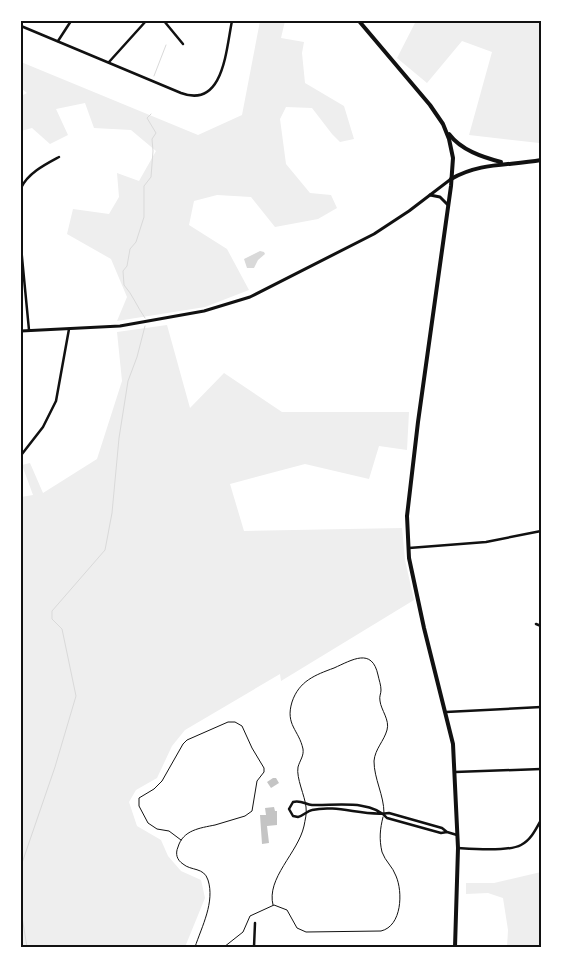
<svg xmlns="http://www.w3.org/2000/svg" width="562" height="968" viewBox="0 0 562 968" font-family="'Work Sans',sans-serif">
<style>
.green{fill:#eee}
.water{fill:#d9d9d9}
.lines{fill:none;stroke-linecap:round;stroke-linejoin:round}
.stream{stroke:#d9d9d9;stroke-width:1}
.building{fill:#c4c4c4}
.service{stroke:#111;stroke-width:1}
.minor{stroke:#111;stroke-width:2.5}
.tertiary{stroke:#111;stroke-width:3}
.secondary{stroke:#111;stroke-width:4}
.neatline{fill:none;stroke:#111;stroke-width:2}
</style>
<rect width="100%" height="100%" fill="#fff"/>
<!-- green -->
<g class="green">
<polygon points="260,21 285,21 281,38 304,42 302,53 305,83 344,106 354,139 340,142 332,134 312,108 286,107 280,119 286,164 310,193 331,195 337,208 318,219 275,227 251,197 217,195 194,201 189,225 227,249 249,290 205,307 117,321 127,297 111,259 67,234 73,209 109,214 119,197 117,173 139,181 156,151 131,130 94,128 85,103 56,109 68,135 50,144 32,128 21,131 21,96 27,93 21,88 21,62 198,135 242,115"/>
<polygon points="416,21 541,21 541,141 539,143 469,135 492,52 462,41 427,83 397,58"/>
<polygon points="167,325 190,408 224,373 282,412 409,412 407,450 379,446 369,479 305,464 230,484 244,531 402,528 405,560 414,600 281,681 280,674 185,730 172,746 157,778 136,790 129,802 137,826 161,840 168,856 181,871 201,880 205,898 185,947 21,947 21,497 33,495 22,465 30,463 43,493 97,459 122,381 117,332"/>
<polygon points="541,872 541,947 507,947 508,930 503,898 488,893 466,894 466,883 494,883"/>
</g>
<!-- water -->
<polygon class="water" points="260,251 264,252 265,254 258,260 254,268 247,268 244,259"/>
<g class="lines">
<!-- stream -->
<g class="stream">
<polyline points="154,76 166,45"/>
<path d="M 145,318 C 137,307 133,295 124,285 L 123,271 L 127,266 L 130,249 L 136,242 L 144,217 L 144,186 L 151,177 L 153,151 L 152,139 L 156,133 L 147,118 L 151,114"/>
<polyline points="21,866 55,767 76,696 62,629 52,619 52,611 105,550 112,513 119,438 128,381 137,357 145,326"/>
<polyline points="21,911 27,947"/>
</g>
</g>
<!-- building -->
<g class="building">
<polygon points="273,778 276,778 279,783 271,788 267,782"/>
<polygon points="274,807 275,811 277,811 277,825 267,826 269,843 262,844 260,815 266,815 265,808"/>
</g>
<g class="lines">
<!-- service -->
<g class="service">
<path d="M 181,840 L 169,831 L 157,829 L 148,823 L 139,806 L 139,798 L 154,789 L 162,781 L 183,744 L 187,740 L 228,722 L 235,722 L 242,726 L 252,748 L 264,768 L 264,772 L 257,781 L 252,811 L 245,816 C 235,819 225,822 215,825 C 200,828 183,830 178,847 C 175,854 177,860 183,864 C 191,871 204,867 208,880 C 215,902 202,926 195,947"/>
<path d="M 273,905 C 266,878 298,853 304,826 C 305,820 307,814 306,807 C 305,796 296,778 298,767 C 300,760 304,756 303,749 C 299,730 285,725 292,702 C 299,681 315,675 334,668 C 352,660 372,647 378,675 C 379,680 381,685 381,690 C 381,694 379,696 380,701 C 381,710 390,720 387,730 C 384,741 375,749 374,761 C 374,779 384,795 384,813"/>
<path d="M 224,947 L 243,932 L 250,916 L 274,905 L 287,910 L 297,928 L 306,932 L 381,931 C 402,926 403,892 396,876 C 393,867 385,861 382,852 C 379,839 380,829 383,817"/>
</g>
<!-- minor -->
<g class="minor">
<polyline points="164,21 183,44"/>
<path d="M 21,26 L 181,93 C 224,109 226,49 232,21"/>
<polyline points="58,41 71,21"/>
<polyline points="109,62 146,21"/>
<path d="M 21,188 C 28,173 46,164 59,157"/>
<polyline points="21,247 29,330"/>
<polyline points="22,454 43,427 56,401 69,329"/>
<polyline points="409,548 486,542 541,531"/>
<polyline points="536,624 541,626"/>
<polyline points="446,712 541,707"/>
<polyline points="455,772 541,769"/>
<path d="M 447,832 L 441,833 L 387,818 C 371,799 334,806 312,805 C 305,804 301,800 293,802 L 289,809 L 293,816 L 298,817 C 303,816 307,811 312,810 C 338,804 363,817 389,813 L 442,828 L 447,832 L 457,835"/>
<path d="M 458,848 C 473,849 508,852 521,845 C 531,840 536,829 541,820"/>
<polyline points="254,947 255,923"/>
</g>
<!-- tertiary -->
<g class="tertiary">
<polyline points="430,195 440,197 448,205"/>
<polyline points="21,331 120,326 204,311 250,297 374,234 409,211 451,179"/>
</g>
<!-- secondary -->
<g class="secondary">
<polyline points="359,21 430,105 443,124 449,139 453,158 451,186 418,422 407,516 409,558 424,628 453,744 458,848 455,947"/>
<path d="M 449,134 C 461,150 482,157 501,162"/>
<path d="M 451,179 C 481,162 508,166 541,160"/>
</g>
</g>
<!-- border -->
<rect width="562" height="968" fill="none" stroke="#ffffff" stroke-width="45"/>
<rect x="22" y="22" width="518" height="924" class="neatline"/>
</svg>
